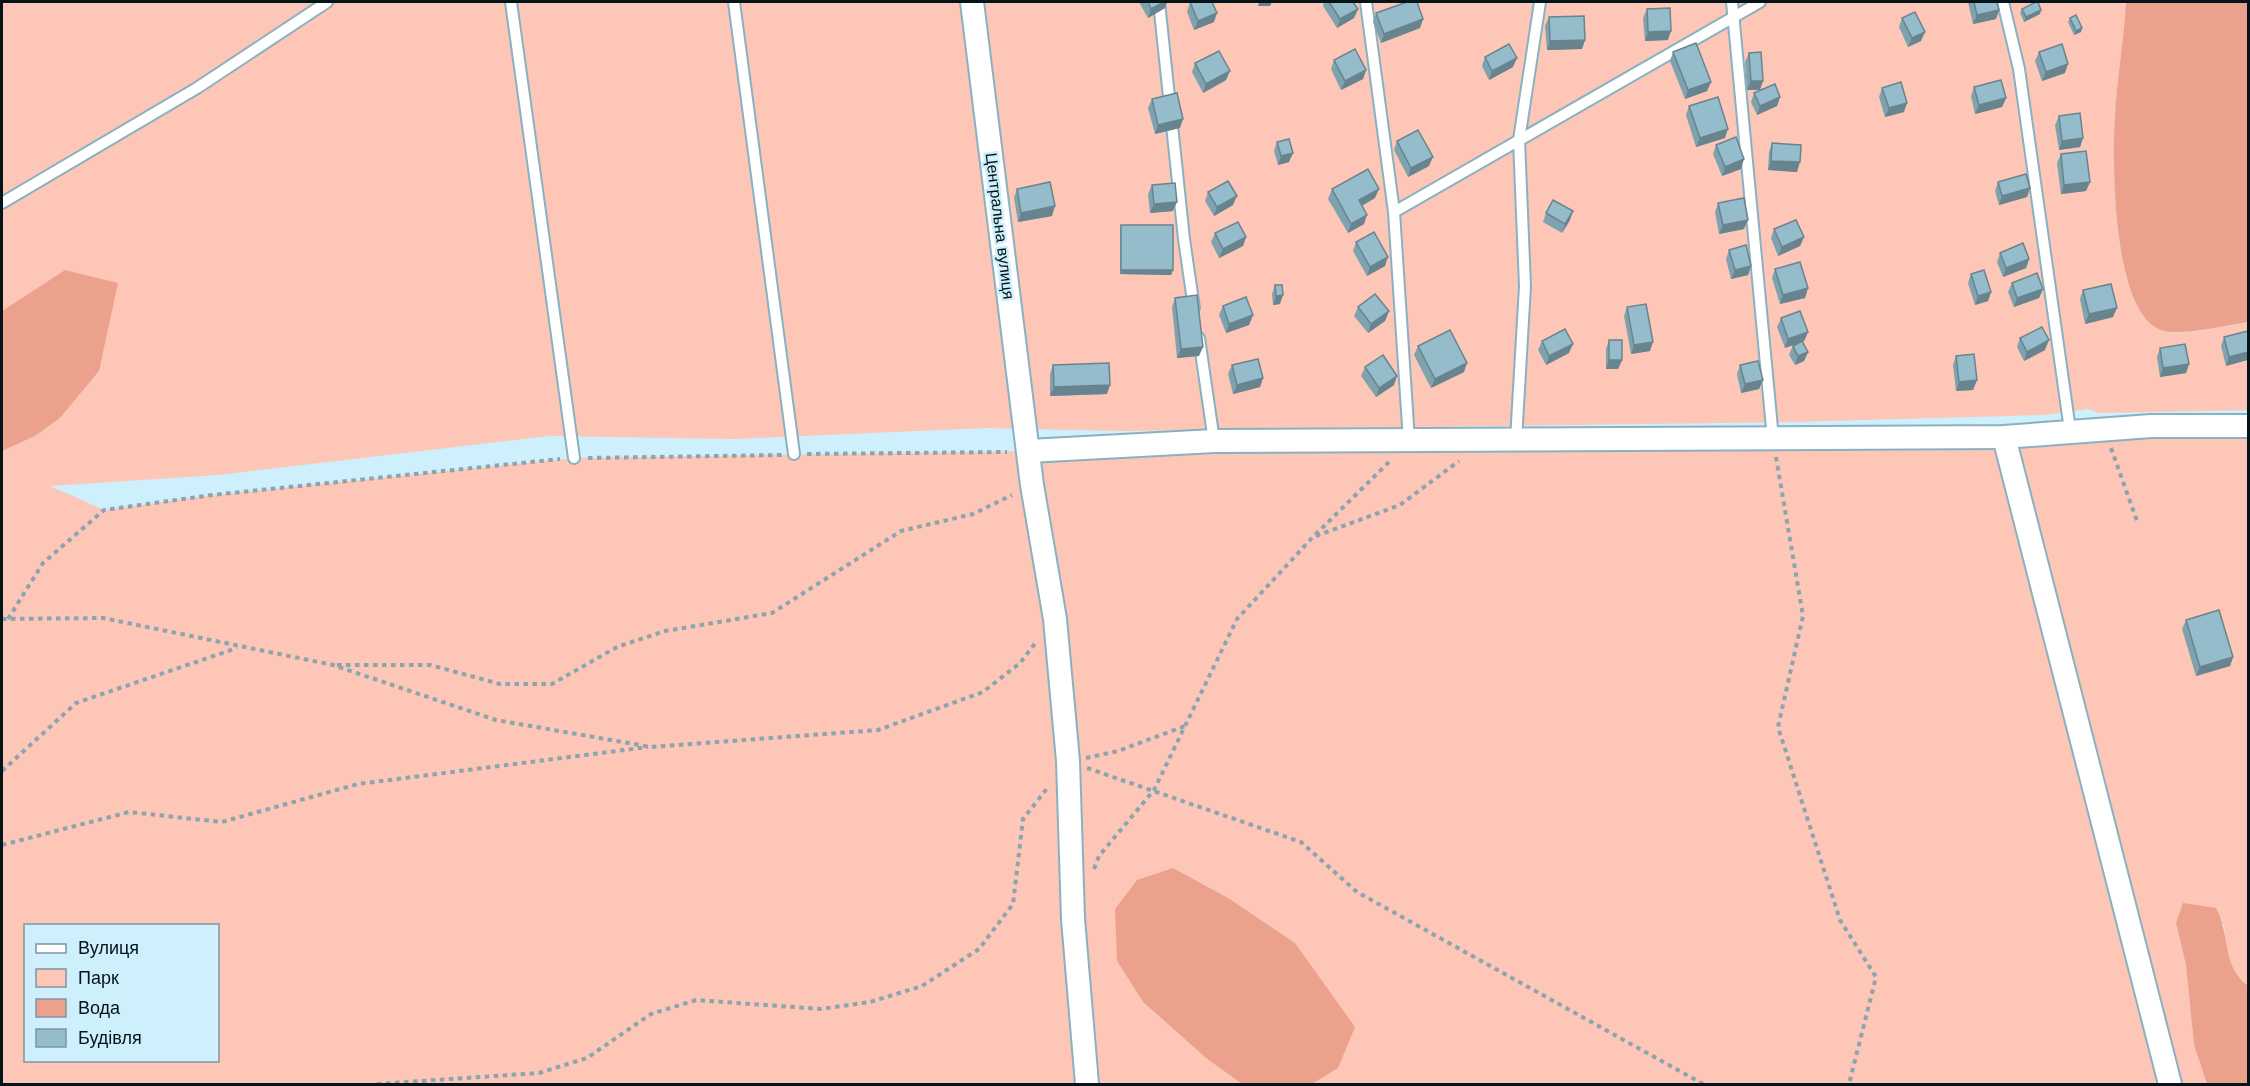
<svg xmlns="http://www.w3.org/2000/svg" width="2250" height="1086" viewBox="0 0 2250 1086" font-family="'Work Sans',sans-serif">
<style>
.green{fill:#fdc6b6;fill-rule:evenodd}
.water{fill:#eca18c}
.lines{fill:none;stroke-linecap:round;stroke-linejoin:round}
.service-casing{stroke:#89b1c0;stroke-width:14}
.minor-casing{stroke:#89b1c0;stroke-width:26}
.path{stroke:#8aa5b0;stroke-width:4;stroke-dasharray:4.5 4.5;stroke-linecap:butt}
.service{stroke:#fff;stroke-width:10}
.minor{stroke:#fff;stroke-width:22}
.wall{fill:#7fa2af}
.shaded-wall{fill:#68848e}
.building{fill:#94bccb;stroke:#68848e;stroke-width:1.5}
.labels{text-anchor:middle;dominant-baseline:central;stroke-width:5;stroke-linejoin:round;paint-order:stroke}
.street-label{font-size:16px;fill:#051419;stroke:#ceeffc}
</style>
<rect width="100%" height="100%" fill="#ceeffc"/>
<!-- green -->
<path class="green" d="M 2,2 L 2126,2 C 2124,40 2117,77 2115,116 C 2112,160 2111,314 2162,331 C 2182,337 2227,325 2248,322 L 2248,410 L 2099,413 L 2088,409 L 2045,415 L 1791,422 L 1125,431 L 987,428 L 735,439 L 549,436 L 218,475 L 50,486 L 104,510 L 212,495 L 574,458 L 1029,451 L 2248,426 L 2248,986 C 2228,971 2226,949 2224,924 L 2176,923 L 2186,965 L 2194,1045 L 2207,1084 L 1312,1084 L 1338,1068 L 1295,943 L 1230,899 L 1173,868 L 1117,961 L 1143,1002 L 1206,1058 L 1242,1084 L 2,1084 L 2,451 L 35,436 L 60,418 L 99,371 L 65,270 L 2,311 ZM 26,926 L 218,926 L 218,1060 L 26,1060 Z"/>
<!-- water -->
<g class="water">
<path d="M 2126,2 L 2248,2 L 2248,322 C 2227,325 2176,338 2158,329 C 2112,306 2112,161 2115,116 C 2117,77 2124,40 2126,2 Z"/>
<polygon points="65,270 118,283 99,371 60,418 35,436 2,451 2,311"/>
<polygon points="1173,868 1230,899 1295,943 1355,1027 1338,1068 1312,1084 1242,1084 1206,1058 1143,1002 1117,961 1115,909 1137,880"/>
<path d="M 2183,903 L 2216,908 C 2231,936 2221,965 2248,986 L 2248,1084 L 2207,1084 L 2194,1045 L 2186,965 L 2176,923 Z"/>
</g>
<g class="lines">
<defs>
<g id="service">
<polyline points="511,2 574,458"/>
<polyline points="734,2 794,454"/>
<polyline points="1159,2 1184,239 1194,308"/>
<polyline points="1366,2 1394,212 1409,441"/>
<polyline points="1732,2 1773,439"/>
<polyline points="2003,2 2019,69 2070,430"/>
<polyline points="2,203 197,88 327,2"/>
<polyline points="1394,212 1760,2"/>
<polyline points="1199,338 1214,441"/>
<polyline points="1516,440 1525,286 1519,140 1540,2"/>
</g>
<g id="minor">
<polyline points="972,2 1032,485 1055,619 1068,761 1073,919 1087,1084"/>
<polyline points="2004,437 2170,1084"/>
<polyline points="1029,451 1214,441 2004,437 2151,426 2248,426"/>
</g>
</defs>
<!-- service casing -->
<use href="#service" class="service-casing"/>
<!-- minor casing -->
<use href="#minor" class="minor-casing"/>
<!-- path -->
<g class="path">
<polyline points="2111,448 2137,521"/>
<polyline points="807,454 1007,452"/>
<polyline points="1776,457 1803,616 1778,727 1840,920 1876,977 1849,1084"/>
<polyline points="588,458 782,455"/>
<polyline points="1316,536 1400,505 1459,461"/>
<polyline points="2,619 103,618 333,665 496,720 651,747 878,730 983,692 1020,663 1037,641"/>
<polyline points="8,619 43,563 104,510 212,495 560,459"/>
<polyline points="337,665 430,665 500,684 552,684 617,647 665,631 772,613 901,531 973,514 1012,495"/>
<polyline points="1086,758 1118,751 1185,726"/>
<polyline points="1087,768 1301,842 1357,892 1703,1084"/>
<polyline points="2,771 76,703 237,648"/>
<polyline points="2,845 129,812 222,822 358,784 648,747"/>
<polyline points="1094,869 1099,856 1154,790 1237,619 1312,538 1391,460"/>
<polyline points="377,1084 539,1073 587,1058 651,1014 696,1000 821,1009 870,1002 922,986 979,949 1013,904 1023,819 1049,786"/>
</g>
<!-- service -->
<use href="#service" class="service"/>
<!-- minor -->
<use href="#minor" class="minor"/>
</g>
<!-- wall -->
<g class="wall">
<polygon points="1139,2 1167,2 1165,8 1148,18"/>
<polygon points="1190,2 1214,22 1194,30 1187,12"/>
<polygon points="1324,2 1353,2 1358,9 1354,18 1337,28 1323,6"/>
<polygon points="1968,2 1997,2 1999,10 1996,19 1973,24"/>
<polygon points="1647,9 1668,40 1645,41 1643,18"/>
<polygon points="2022,9 2041,10 2040,14 2024,22 2020,13"/>
<polygon points="1376,13 1423,19 1420,28 1381,43 1373,22"/>
<polygon points="1549,17 1585,40 1582,49 1547,50 1545,26"/>
<polygon points="1902,18 1921,41 1908,47 1899,27"/>
<polygon points="2070,18 2081,32 2074,35 2068,22"/>
<polygon points="1673,52 1711,82 1707,91 1685,99 1670,61"/>
<polygon points="2039,52 2065,73 2042,81 2035,61"/>
<polygon points="1749,53 1760,90 1747,90 1745,62"/>
<polygon points="1485,57 1513,67 1489,80 1482,66"/>
<polygon points="1334,60 1366,70 1363,79 1341,90 1331,69"/>
<polygon points="1195,63 1226,80 1203,93 1192,72"/>
<polygon points="1974,87 2006,98 2002,107 1975,114 1971,96"/>
<polygon points="1882,88 1904,112 1885,117 1879,97"/>
<polygon points="1754,93 1780,97 1777,106 1757,115 1751,102"/>
<polygon points="1152,99 1180,128 1155,134 1148,108"/>
<polygon points="1689,106 1725,138 1696,147 1686,115"/>
<polygon points="2059,116 2083,138 2080,147 2059,150 2055,125"/>
<polygon points="1397,141 1429,166 1408,177 1394,150"/>
<polygon points="1277,142 1289,162 1278,165 1274,151"/>
<polygon points="1772,143 1797,172 1768,170 1769,152"/>
<polygon points="1716,145 1741,169 1722,176 1713,154"/>
<polygon points="2061,154 2090,182 2086,191 2061,194 2057,163"/>
<polygon points="1998,182 2030,188 2027,197 1999,205 1995,191"/>
<polygon points="1152,185 1173,211 1150,213 1148,194"/>
<polygon points="1017,189 1052,216 1018,222 1014,198"/>
<polygon points="1332,189 1375,198 1362,206 1364,224 1348,233 1328,199"/>
<polygon points="1208,192 1233,205 1214,216 1205,201"/>
<polygon points="1718,203 1744,229 1719,234 1715,212"/>
<polygon points="1546,213 1570,220 1562,233 1543,222"/>
<polygon points="1121,225 1173,270 1171,275 1120,274 1120,229"/>
<polygon points="1774,229 1804,237 1800,246 1778,256 1771,238"/>
<polygon points="1215,233 1246,237 1243,246 1219,258 1211,242"/>
<polygon points="1356,242 1385,266 1367,276 1353,251"/>
<polygon points="1729,250 1751,266 1748,275 1731,279 1726,259"/>
<polygon points="2000,253 2029,259 2026,268 2003,277 1997,262"/>
<polygon points="1775,269 1808,288 1805,298 1780,304 1772,278"/>
<polygon points="1971,274 1991,292 1988,301 1975,305 1968,283"/>
<polygon points="2012,283 2043,289 2039,298 2014,307 2008,292"/>
<polygon points="1275,285 1280,304 1273,305 1272,294"/>
<polygon points="2083,290 2113,317 2085,324 2080,299"/>
<polygon points="1175,298 1199,356 1177,358 1172,307"/>
<polygon points="1223,306 1253,315 1249,325 1226,333 1219,315"/>
<polygon points="1358,307 1389,311 1385,321 1368,333 1354,316"/>
<polygon points="1627,307 1650,351 1631,354 1624,316"/>
<polygon points="1781,318 1808,332 1804,341 1803,342 1808,352 1804,361 1795,365 1789,355 1793,345 1785,348 1777,327"/>
<polygon points="2248,331 2226,366 2221,346 2224,337"/>
<polygon points="2020,338 2045,350 2024,361 2017,347"/>
<polygon points="1609,340 1622,360 1618,369 1606,369 1606,349"/>
<polygon points="1542,341 1569,353 1546,365 1538,350"/>
<polygon points="1418,346 1464,372 1431,388 1414,355"/>
<polygon points="2160,348 2189,364 2186,373 2160,377 2157,357"/>
<polygon points="1956,356 1977,380 1973,390 1956,391 1953,365"/>
<polygon points="1053,365 1107,394 1050,396 1050,374"/>
<polygon points="1232,365 1263,378 1260,387 1233,394 1228,374"/>
<polygon points="1740,365 1763,380 1759,389 1741,393 1737,374"/>
<polygon points="1365,367 1394,385 1376,397 1361,376"/>
<polygon points="2186,620 2233,657 2230,666 2196,676 2182,629"/>
</g>
<!-- shaded-wall -->
<g class="shaded-wall">
<polygon points="1164,2 1167,2 1165,8 1148,18 1151,9"/>
<polygon points="1259,2 1272,2 1270,6 1258,6"/>
<polygon points="1358,9 1354,18 1337,28 1340,19"/>
<polygon points="1999,10 1996,19 1973,24 1977,15"/>
<polygon points="2041,10 2040,14 2024,22 2026,17"/>
<polygon points="1217,13 1214,22 1194,30 1198,21"/>
<polygon points="1423,19 1420,28 1381,43 1384,34"/>
<polygon points="2082,28 2081,32 2074,35 2076,31"/>
<polygon points="1671,31 1668,40 1645,41 1648,32"/>
<polygon points="1925,32 1921,41 1908,47 1912,38"/>
<polygon points="1585,40 1582,49 1547,50 1550,41"/>
<polygon points="1517,58 1513,67 1489,80 1492,71"/>
<polygon points="2068,64 2065,73 2042,81 2046,72"/>
<polygon points="1366,70 1363,79 1341,90 1345,81"/>
<polygon points="1230,71 1226,80 1203,93 1206,84"/>
<polygon points="1751,81 1763,81 1760,90 1747,90"/>
<polygon points="1711,82 1707,91 1685,99 1688,90"/>
<polygon points="1780,97 1777,106 1757,115 1760,106"/>
<polygon points="2006,98 2002,107 1975,114 1979,105"/>
<polygon points="1907,103 1904,112 1885,117 1889,108"/>
<polygon points="1183,119 1180,128 1155,134 1158,125"/>
<polygon points="1728,129 1725,138 1696,147 1700,138"/>
<polygon points="2083,138 2080,147 2059,150 2062,141"/>
<polygon points="1293,153 1289,162 1278,165 1281,156"/>
<polygon points="1433,157 1429,166 1408,177 1411,168"/>
<polygon points="1744,159 1741,169 1722,176 1725,167"/>
<polygon points="1771,161 1800,162 1797,172 1768,170"/>
<polygon points="2090,182 2086,191 2061,194 2064,185"/>
<polygon points="2030,188 2027,197 1999,205 2002,196"/>
<polygon points="1379,189 1375,198 1355,209 1359,200"/>
<polygon points="1237,196 1233,205 1214,216 1217,207"/>
<polygon points="1177,202 1173,211 1150,213 1154,204"/>
<polygon points="1055,206 1052,216 1018,222 1021,213"/>
<polygon points="1573,211 1570,220 1562,233 1565,224"/>
<polygon points="1367,215 1364,224 1348,233 1351,224"/>
<polygon points="1748,220 1744,229 1719,234 1723,225"/>
<polygon points="1246,237 1243,246 1219,258 1223,249"/>
<polygon points="1804,237 1800,246 1778,256 1782,247"/>
<polygon points="1388,257 1385,266 1367,276 1370,267"/>
<polygon points="2029,259 2026,268 2003,277 2006,268"/>
<polygon points="1751,266 1748,275 1731,279 1735,270"/>
<polygon points="1121,270 1173,270 1171,275 1120,274"/>
<polygon points="1808,288 1805,298 1780,304 1783,295"/>
<polygon points="2043,289 2039,298 2014,307 2017,298"/>
<polygon points="1991,292 1988,301 1975,305 1978,296"/>
<polygon points="1283,295 1280,304 1273,305 1276,296"/>
<polygon points="2117,308 2113,317 2085,324 2089,314"/>
<polygon points="1389,311 1385,321 1368,333 1371,324"/>
<polygon points="1253,315 1249,325 1226,333 1229,324"/>
<polygon points="1808,332 1804,341 1785,348 1788,339"/>
<polygon points="2049,340 2045,350 2024,361 2027,352"/>
<polygon points="1653,342 1650,351 1631,354 1634,345"/>
<polygon points="1573,344 1569,353 1546,365 1549,356"/>
<polygon points="1203,347 1199,356 1177,358 1181,349"/>
<polygon points="1808,352 1804,361 1795,365 1798,356"/>
<polygon points="2248,352 2248,360 2226,366 2229,357"/>
<polygon points="1609,360 1622,360 1618,369 1606,369"/>
<polygon points="1467,363 1464,372 1431,388 1435,379"/>
<polygon points="2189,364 2186,373 2160,377 2163,368"/>
<polygon points="1397,376 1394,385 1376,397 1379,388"/>
<polygon points="1263,378 1260,387 1233,394 1237,385"/>
<polygon points="1763,380 1759,389 1741,393 1745,384"/>
<polygon points="1977,380 1973,390 1956,391 1959,382"/>
<polygon points="1110,385 1107,394 1050,396 1054,387"/>
<polygon points="2233,657 2230,666 2196,676 2200,667"/>
</g>
<!-- building -->
<g class="building">
<polygon points="1148,2 1164,2 1151,9"/>
<polygon points="1190,2 1212,2 1217,13 1198,21"/>
<polygon points="1329,2 1353,2 1358,9 1340,19"/>
<polygon points="1407,2 1417,2 1423,19 1384,34 1376,13"/>
<polygon points="1974,2 1997,2 1999,10 1977,15"/>
<polygon points="2036,2 2038,2 2041,10 2026,17 2022,9"/>
<polygon points="1670,8 1671,31 1648,32 1647,9"/>
<polygon points="1915,12 1925,32 1912,38 1902,18"/>
<polygon points="2076,15 2082,28 2076,31 2070,18"/>
<polygon points="1584,16 1585,40 1550,41 1549,17"/>
<polygon points="1696,43 1711,82 1688,90 1673,52"/>
<polygon points="1509,44 1517,58 1492,71 1485,57"/>
<polygon points="2062,44 2068,64 2046,72 2039,52"/>
<polygon points="1355,49 1366,70 1345,81 1334,60"/>
<polygon points="1219,51 1230,71 1206,84 1195,63"/>
<polygon points="1761,52 1763,81 1751,81 1749,53"/>
<polygon points="2001,80 2006,98 1979,105 1974,87"/>
<polygon points="1901,82 1907,103 1889,108 1882,88"/>
<polygon points="1775,84 1780,97 1760,106 1754,93"/>
<polygon points="1177,93 1183,119 1158,125 1152,99"/>
<polygon points="1718,97 1728,129 1700,138 1689,106"/>
<polygon points="2080,113 2083,138 2062,141 2059,116"/>
<polygon points="1418,130 1433,157 1411,168 1397,141"/>
<polygon points="1736,137 1744,159 1725,167 1716,145"/>
<polygon points="1289,139 1293,153 1281,156 1277,142"/>
<polygon points="1772,143 1801,145 1800,162 1771,161"/>
<polygon points="2086,151 2090,182 2064,185 2061,154"/>
<polygon points="1368,169 1379,189 1359,200 1367,215 1351,224 1332,189"/>
<polygon points="2026,174 2030,188 2002,196 1998,182"/>
<polygon points="1228,181 1237,196 1217,207 1208,192"/>
<polygon points="1050,182 1055,206 1021,213 1017,189"/>
<polygon points="1175,183 1177,202 1154,204 1152,185"/>
<polygon points="1744,198 1748,220 1723,225 1718,203"/>
<polygon points="1553,200 1573,211 1565,224 1546,213"/>
<polygon points="1796,220 1804,237 1782,247 1774,229"/>
<polygon points="1238,222 1246,237 1223,249 1215,233"/>
<rect x="1121" y="225" width="52" height="45"/>
<polygon points="1374,232 1388,257 1370,267 1356,242"/>
<polygon points="2023,243 2029,259 2006,268 2000,253"/>
<polygon points="1746,245 1751,266 1735,270 1729,250"/>
<polygon points="1800,262 1808,288 1783,295 1775,269"/>
<polygon points="1984,270 1991,292 1978,296 1971,274"/>
<polygon points="2037,273 2043,289 2017,298 2012,283"/>
<polygon points="2111,284 2117,308 2089,314 2083,290"/>
<polygon points="1275,285 1282,285 1283,295 1276,296"/>
<polygon points="1375,294 1389,311 1371,324 1358,307"/>
<polygon points="1197,295 1203,347 1181,349 1175,298"/>
<polygon points="1246,297 1253,315 1229,324 1223,306"/>
<polygon points="1646,304 1653,342 1634,345 1627,307"/>
<polygon points="1800,311 1808,332 1788,339 1781,318"/>
<polygon points="2042,327 2049,340 2027,352 2020,338"/>
<polygon points="1565,329 1573,344 1549,356 1542,341"/>
<polygon points="1450,330 1467,363 1435,379 1418,346"/>
<polygon points="2248,331 2248,352 2229,357 2224,337"/>
<rect x="1609" y="340" width="13" height="20"/>
<polygon points="1802,341 1808,352 1798,356 1793,346"/>
<polygon points="2185,344 2189,364 2163,368 2160,348"/>
<polygon points="1974,354 1977,380 1959,382 1956,356"/>
<polygon points="1383,355 1397,376 1379,388 1365,367"/>
<polygon points="1258,359 1263,378 1237,385 1232,365"/>
<polygon points="1758,361 1763,380 1745,384 1740,365"/>
<polygon points="1109,363 1110,385 1054,387 1053,365"/>
<polygon points="2219,610 2233,657 2200,667 2186,620"/>
</g>
<g class="labels">
<!-- street labels -->
<g class="street-label">
<text transform="translate(1000 226) rotate(83)">Центральна вулиця</text>
</g>
</g>
<!-- border -->
<rect width="2250" height="1086" fill="none" stroke="#051419" stroke-width="6"/>
<!-- legend -->
<rect x="24" y="924" width="195" height="138" fill="#ceeffc" stroke="#7e97a1" stroke-width="1.5"/>
<rect x="36" y="944" width="30" height="9" fill="#ffffff" stroke="#7e97a1" stroke-width="1.5"/>
<text x="78" y="954" font-size="18" fill="#051419">Вулиця</text>
<rect x="36" y="969" width="30" height="18" fill="#fdc6b6" stroke="#7e97a1" stroke-width="1.5"/>
<text x="78" y="984" font-size="18" fill="#051419">Парк</text>
<rect x="36" y="999" width="30" height="18" fill="#eca18c" stroke="#7e97a1" stroke-width="1.5"/>
<text x="78" y="1014" font-size="18" fill="#051419">Вода</text>
<rect x="36" y="1029" width="30" height="18" fill="#94bccb" stroke="#7e97a1" stroke-width="1.5"/>
<text x="78" y="1044" font-size="18" fill="#051419">Будівля</text>
</svg>
